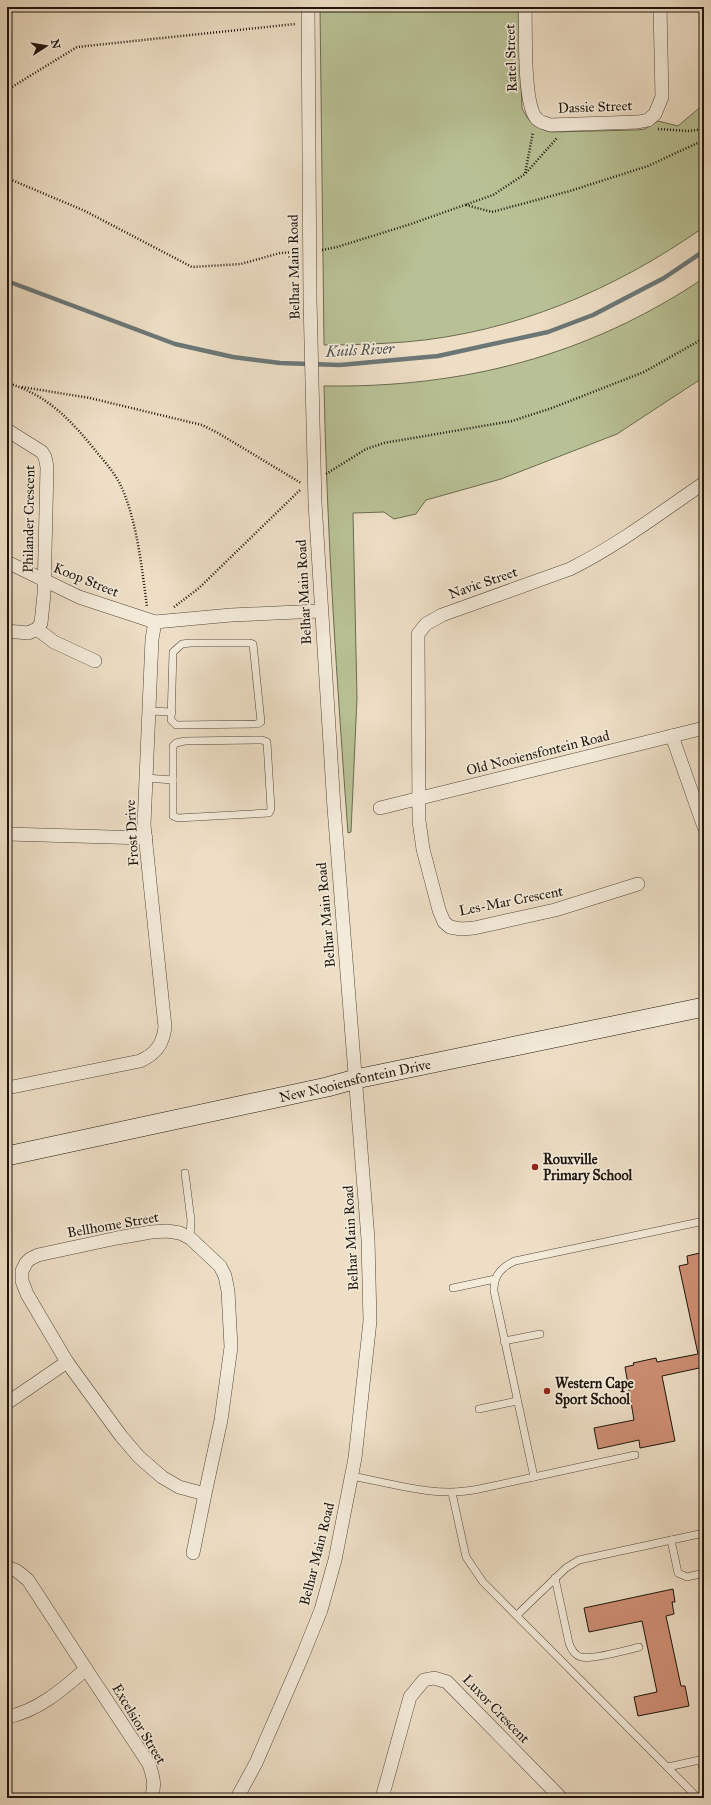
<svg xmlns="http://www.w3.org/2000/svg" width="711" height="1805" viewBox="0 0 711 1805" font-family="'IM FELL Great Primer',serif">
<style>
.green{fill:#b8c195;stroke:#6b6b51}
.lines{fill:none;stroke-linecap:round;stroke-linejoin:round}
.stream{stroke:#6b7777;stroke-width:4.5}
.building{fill:#ce8f74;stroke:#1e150d}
.lane-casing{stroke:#52473b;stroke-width:8}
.street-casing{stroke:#52473b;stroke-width:14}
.secondary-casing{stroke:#1e150d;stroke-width:20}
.path{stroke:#1e150d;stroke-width:2.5;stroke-dasharray:1 2;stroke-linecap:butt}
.lane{stroke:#f3ead9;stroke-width:7}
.street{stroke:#f3ead9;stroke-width:13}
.secondary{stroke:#f3ead9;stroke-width:19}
.poi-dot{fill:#8f2418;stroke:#f3ead9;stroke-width:1.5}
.labels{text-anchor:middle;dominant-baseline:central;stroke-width:3.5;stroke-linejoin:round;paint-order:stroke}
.street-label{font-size:14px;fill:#1e150d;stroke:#f3ead9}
.poi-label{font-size:14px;font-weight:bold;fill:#1e150d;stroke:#f3ead9;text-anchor:start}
.water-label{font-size:15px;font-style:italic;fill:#4b4e4b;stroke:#f3ead9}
</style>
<rect width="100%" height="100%" fill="#eddec5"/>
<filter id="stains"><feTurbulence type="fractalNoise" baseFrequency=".005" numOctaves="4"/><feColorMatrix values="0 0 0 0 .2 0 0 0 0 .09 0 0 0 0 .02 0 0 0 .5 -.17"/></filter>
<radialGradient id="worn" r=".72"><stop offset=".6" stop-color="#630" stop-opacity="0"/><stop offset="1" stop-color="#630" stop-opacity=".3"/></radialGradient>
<!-- green -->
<g class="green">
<path d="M 320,7 L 518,7 L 522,108 C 528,122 537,129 551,132 L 637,130 L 645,129 L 658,121 L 678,126 L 704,104 L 704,227 C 616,289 514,333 405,342 C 378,344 351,345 324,345 Z"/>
<path d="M 704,278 L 704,377 L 617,434 L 501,479 L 426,500 L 416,514 L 394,519 L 384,512 L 353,513 L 357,698 L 351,832 L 348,833 C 337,684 327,536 324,386 C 463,388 588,356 704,278 Z"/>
</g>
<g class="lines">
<!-- stream -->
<polyline class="stream" points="7,281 175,344 233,357 280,363 340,365 438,356 548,332 593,315 664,278 704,251"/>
</g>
<!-- building -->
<g class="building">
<polygon points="704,1252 704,1367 662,1376 675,1441 640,1448 639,1440 598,1449 594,1428 634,1420 625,1367 634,1365 633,1363 656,1358 657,1362 698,1354 679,1266 688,1264 687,1256"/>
<polygon points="673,1589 675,1602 672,1602 674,1614 666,1616 681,1686 685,1686 689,1706 638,1716 634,1697 657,1692 642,1621 589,1632 584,1608"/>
</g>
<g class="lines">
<defs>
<g id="lane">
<polygon points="190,643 250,643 253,644 261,722 257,724 176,725 171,720 173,652 182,644"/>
<polyline points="149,711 172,712"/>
<polygon points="185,741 262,740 267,742 271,809 269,813 178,818 173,816 173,746 176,743"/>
<polyline points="146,778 173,780"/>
<polyline points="185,1173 191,1220 190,1238"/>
<polyline points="453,1288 495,1279"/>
<polyline points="504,1341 540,1334"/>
<polyline points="479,1409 517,1401"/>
<path d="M 352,1476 C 394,1484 436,1498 479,1489 L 635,1455"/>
<path d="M 534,1477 L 494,1291 C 493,1276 501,1267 515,1261 L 704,1221"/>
<polyline points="452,1493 466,1557 483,1582 698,1798"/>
<polyline points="671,1540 678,1573 687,1577 704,1573"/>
<path d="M 555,1578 L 569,1643 C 571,1649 574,1655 581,1657 C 591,1660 627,1650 639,1647"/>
<polyline points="517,1615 566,1568 579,1560 704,1533"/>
<polyline points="701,1760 704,1774"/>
<polyline points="668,1767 704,1759"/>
</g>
<g id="street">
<path d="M 525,7 C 526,30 523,102 536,118 C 539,122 545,123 550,125 L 638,122 L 648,120 L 655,114 L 662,97 L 660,7"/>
<polyline points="7,430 42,452 45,457 47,467 44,594 41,623 37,629 28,633 7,631"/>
<polyline points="7,562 79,597 155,622"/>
<polyline points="37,629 54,642 95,661"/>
<polyline points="672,736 704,827"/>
<polyline points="380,808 704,728"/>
<polyline points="7,834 146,838"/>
<path d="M 638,884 L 555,910 L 474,928 L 461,929 L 450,927 L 444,922 L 439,910 L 423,849 L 419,821 L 418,634 L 426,624 L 442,615 L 570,569 C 618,545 660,513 704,483"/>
<path d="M 7,1088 L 140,1061 C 156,1054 163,1044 165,1027 L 144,825 L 152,639 L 155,622 L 231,615 L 320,611"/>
<polyline points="7,1403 67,1362"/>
<polyline points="193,1553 205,1494 179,1487 162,1477 139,1457 121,1436 67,1362 27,1294 22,1281 22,1271 26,1263 30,1259 38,1255 117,1238 151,1232 167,1231 180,1233 190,1238 220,1266 225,1276 228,1291 231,1347 221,1420 205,1494"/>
<path d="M 7,1567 L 17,1571 L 28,1580 L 86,1669 C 63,1689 38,1711 7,1717"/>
<path d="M 86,1669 L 149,1764 C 153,1776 156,1786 151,1798"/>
<polyline points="237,1798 256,1763 302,1657 321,1610 335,1560 355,1458 370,1321 368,1239 334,808 315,503 310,300 308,7"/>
<polyline points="382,1798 410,1697 424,1680 434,1678 447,1682 561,1798"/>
</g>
<g id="secondary">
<path id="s1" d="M 7,1156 L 327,1087 L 356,1079 L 704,1007"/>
</g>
</defs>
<!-- lane casing -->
<use href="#lane" class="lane-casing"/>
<!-- street casing -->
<use href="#street" class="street-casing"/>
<!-- secondary casing -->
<use href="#secondary" class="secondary-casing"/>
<!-- path -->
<g class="path">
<polyline points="7,90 77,47 295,24"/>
<polyline points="658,129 689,131 704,129"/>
<polyline points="526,173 557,138"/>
<polyline points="7,178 85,211 192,267 241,264 280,253 297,252"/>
<polyline points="466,205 492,212 570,191 648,166 704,140"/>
<polyline points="322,250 337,247 411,224 493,195 525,174 533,132"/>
<path d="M 7,383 C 46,394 70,419 95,450 C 104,461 114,472 120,484 C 137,519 142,569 147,607"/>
<polyline points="22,387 90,398 202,425 218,433 301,483"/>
<polyline points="326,474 366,449 384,443 512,421 552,408 644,372 704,338"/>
<polyline points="174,607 199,588 301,489"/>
</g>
<!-- lane -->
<use href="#lane" class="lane"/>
<!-- street -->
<use href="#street" class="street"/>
<!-- secondary -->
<use href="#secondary" class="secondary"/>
</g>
<!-- markers -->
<g class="poi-dot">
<circle cx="535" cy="1167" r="4"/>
<circle cx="547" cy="1391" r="4"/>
</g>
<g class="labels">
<!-- street labels -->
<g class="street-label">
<text transform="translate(511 58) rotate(-92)">Ratel Street</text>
<text transform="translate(595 107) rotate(-2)">Dassie Street</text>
<text transform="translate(294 267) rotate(-91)">Belhar Main Road</text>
<text transform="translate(29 519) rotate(-89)">Philander Crescent</text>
<text transform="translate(86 580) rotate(22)">Koop Street</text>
<text transform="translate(483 583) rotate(-19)">Navic Street</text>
<text transform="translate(304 592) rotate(-93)">Belhar Main Road</text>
<text transform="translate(538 753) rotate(-14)">Old Nooiensfontein Road</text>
<text transform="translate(132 833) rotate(-93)">Frost Drive</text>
<text transform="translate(511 901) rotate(-11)">Les-Mar Crescent</text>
<text transform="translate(326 915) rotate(-95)">Belhar Main Road</text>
<text stroke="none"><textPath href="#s1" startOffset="356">New Nooiensfontein Drive</textPath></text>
<text transform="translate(113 1225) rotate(-10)">Bellhome Street</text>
<text transform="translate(351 1238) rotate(-93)">Belhar Main Road</text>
<text transform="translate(317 1554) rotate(-76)">Belhar Main Road</text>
<text transform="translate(496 1709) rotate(46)">Luxor Crescent</text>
<text transform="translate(139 1724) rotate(59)">Excelsior Street</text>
</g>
<!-- poi labels -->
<g class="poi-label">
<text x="543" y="1159">Rouxville<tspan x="543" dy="16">Primary School</tspan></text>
<text x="555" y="1383">Western Cape<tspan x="555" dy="16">Sport School</tspan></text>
</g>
<!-- water labels -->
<g class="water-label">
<text transform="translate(360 350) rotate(-3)">Kuils River</text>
</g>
</g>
<!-- margin -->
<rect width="711" height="1805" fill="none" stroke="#eddec5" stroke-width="24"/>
<rect x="8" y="8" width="695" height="1789" fill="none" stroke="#1e150d" stroke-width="2"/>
<rect x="12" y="12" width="687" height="1781" fill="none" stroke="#1e150d"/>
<!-- north arrow -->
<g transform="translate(46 46) rotate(78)" stroke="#f3ead9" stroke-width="3" paint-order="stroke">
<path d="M0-3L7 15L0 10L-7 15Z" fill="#1e150d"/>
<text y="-6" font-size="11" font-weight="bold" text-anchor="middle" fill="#1e150d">N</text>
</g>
<rect width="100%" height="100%" filter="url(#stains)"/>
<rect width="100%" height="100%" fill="url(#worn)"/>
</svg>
